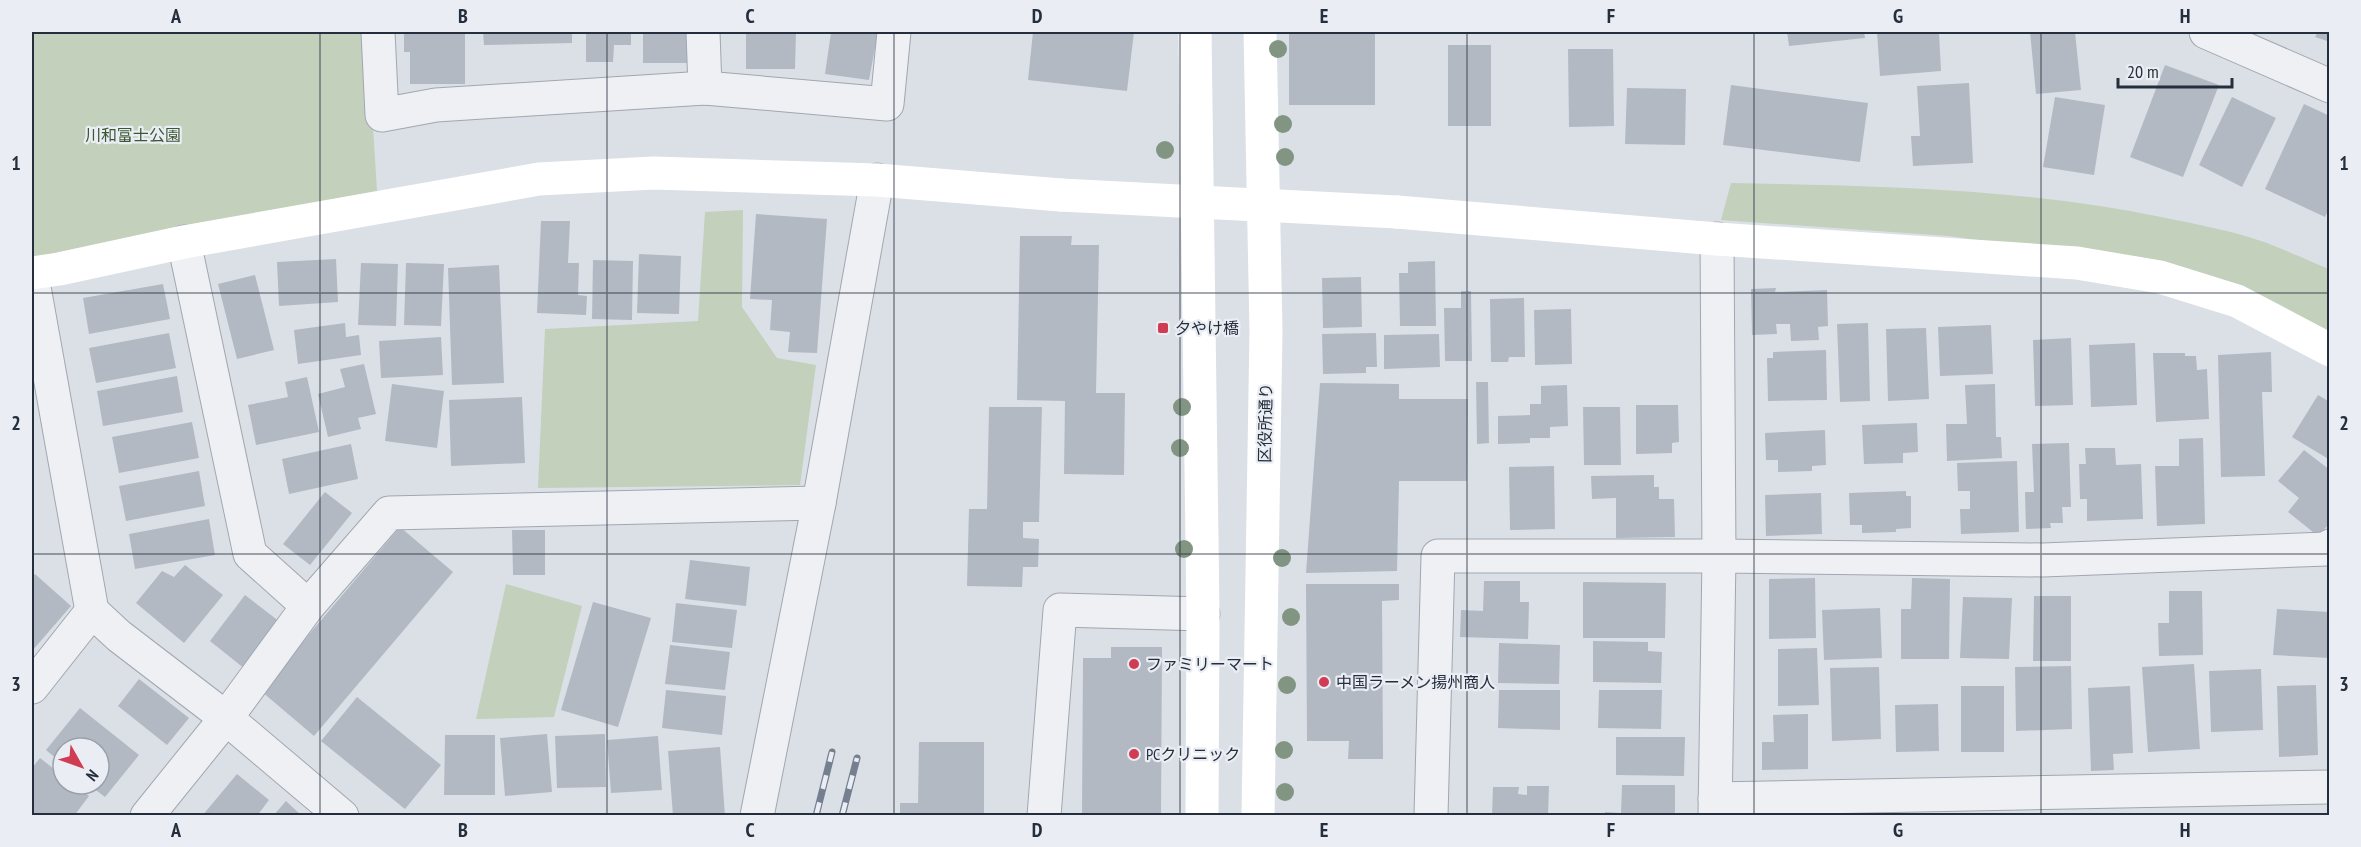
<svg xmlns="http://www.w3.org/2000/svg" width="2361" height="847" viewBox="0 0 2361 847" font-family="'PT Sans Narrow','Noto Sans JP',sans-serif">
<style>
.green{fill:#c2d0bc}
.building{fill:#b2b9c3}
.lines{fill:none;stroke-linecap:round;stroke-linejoin:round}
.street-casing{stroke:#a1a7b0;stroke-width:35}
.street{stroke:#eef0f4;stroke-width:33}
.secondary{stroke:#fff;stroke-width:33}
.rail-casing{stroke:#757f90;stroke-width:7}
.rail{stroke:#eaeef4;stroke-width:4.5;stroke-dasharray:14;stroke-linecap:butt}
.secondary-bridge{stroke:#fff;stroke-width:33}
.tree{fill:#829583}
.grid{fill:none;stroke:#252e3c;stroke-width:1.5;stroke-opacity:0.55}
.poi-dot{fill:#cf3c54;stroke:#eaeef4;stroke-width:2}
.labels{text-anchor:middle;dominant-baseline:central;stroke-width:4.5;stroke-linejoin:round;paint-order:stroke}
.park-label{font-size:16px;fill:#3a5832;stroke:#eaeef4}
.poi-label{font-size:16px;fill:#252e3c;stroke:#eaeef4;text-anchor:start}
.street-label{font-size:16px;fill:#252e3c;stroke:#eaeef4}
.neatline{fill:none;stroke:#252e3c;stroke-width:2}
.grid-label{font-size:20px;text-anchor:middle;font-weight:bold;fill:#252e3c}
</style>
<rect width="100%" height="100%" fill="#dbe0e6"/>
<!-- green -->
<g class="green">
<polygon points="32,32 367,32 377,191 32,258"/>
<path d="M 1731,183 C 1875,186 2019,188 2161,217 C 2196,224 2233,231 2267,243 C 2288,251 2309,261 2329,269 L 2329,341 L 2126,261 L 1949,236 L 1721,220 Z"/>
<polygon points="743,210 742,307 777,358 816,365 800,485 538,488 545,329 698,321 705,212"/>
<polygon points="506,584 582,606 554,717 476,719"/>
</g>
<!-- building -->
<g class="building">
<polygon points="404,32 465,32 465,84 410,84 410,52 404,52"/>
<polygon points="483,32 572,32 572,43 484,45"/>
<polygon points="586,32 631,32 631,45 614,45 613,62 586,62"/>
<rect x="643" y="32" width="44" height="31"/>
<polygon points="746,32 796,32 795,69 746,69"/>
<polygon points="831,32 878,32 869,80 825,74"/>
<polygon points="1033,32 1134,32 1127,91 1028,80"/>
<rect x="1289" y="32" width="86" height="73"/>
<polygon points="1787,32 1864,32 1865,38 1789,46"/>
<polygon points="1877,32 1939,32 1941,71 1880,76"/>
<polygon points="2030,32 2075,32 2081,90 2036,94"/>
<polygon points="2318,32 2330,32 2330,42 2315,37"/>
<rect x="1448" y="45" width="43" height="81"/>
<polygon points="1568,49 1613,49 1614,126 1569,127"/>
<polygon points="2165,65 2219,85 2183,177 2130,157"/>
<polygon points="1969,83 1973,163 1913,166 1911,136 1920,136 1917,86"/>
<polygon points="1731,85 1868,103 1860,162 1723,145"/>
<polygon points="1627,88 1686,89 1685,145 1625,144"/>
<polygon points="2055,97 2105,105 2094,175 2043,167"/>
<polygon points="2232,97 2276,118 2242,187 2199,165"/>
<polygon points="2304,104 2330,116 2330,207 2325,217 2265,189"/>
<polygon points="756,214 827,219 817,353 788,352 790,332 770,330 772,300 750,299"/>
<polygon points="541,221 570,221 568,263 579,263 578,295 587,296 586,315 537,313"/>
<polygon points="1020,236 1072,236 1071,245 1099,245 1096,393 1125,393 1124,475 1064,474 1065,401 1017,400"/>
<polygon points="639,254 681,256 679,314 637,313"/>
<polygon points="336,259 338,302 279,306 277,262"/>
<polygon points="593,260 633,261 632,320 592,319"/>
<polygon points="1435,261 1436,326 1400,326 1399,273 1408,273 1408,262"/>
<polygon points="361,263 398,264 396,326 358,325"/>
<polygon points="406,263 444,264 441,326 404,325"/>
<polygon points="499,265 504,383 452,385 448,268"/>
<polygon points="255,275 274,350 237,359 218,284"/>
<polygon points="1361,277 1362,327 1323,328 1322,278"/>
<polygon points="163,284 170,319 89,334 83,298"/>
<polygon points="1776,288 1775,292 1827,290 1828,326 1818,327 1819,340 1791,341 1790,324 1776,324 1777,334 1752,335 1751,289"/>
<polygon points="1461,291 1471,291 1472,361 1445,361 1444,308 1461,308"/>
<polygon points="1524,298 1525,357 1509,357 1508,362 1491,362 1490,299"/>
<polygon points="1571,309 1572,364 1535,365 1534,310"/>
<polygon points="345,323 346,337 359,335 361,355 298,364 294,330"/>
<polygon points="1868,323 1870,401 1840,402 1837,324"/>
<polygon points="1991,325 1993,374 1940,376 1938,327"/>
<polygon points="1926,328 1929,399 1888,401 1886,329"/>
<polygon points="169,333 176,368 96,383 89,348"/>
<polygon points="1376,333 1377,367 1366,367 1366,373 1323,374 1322,334"/>
<polygon points="1439,334 1440,367 1384,369 1384,335"/>
<polygon points="441,337 443,375 381,378 379,341"/>
<polygon points="2071,338 2073,405 2035,406 2033,340"/>
<polygon points="2135,343 2137,405 2091,407 2089,345"/>
<polygon points="1826,350 1827,400 1768,401 1767,358 1773,358 1773,352"/>
<polygon points="2271,352 2272,392 2262,392 2265,476 2221,477 2218,355"/>
<polygon points="2153,353 2185,353 2185,356 2196,356 2197,370 2207,369 2209,419 2156,422"/>
<polygon points="364,364 376,414 358,418 361,429 328,437 318,394 345,387 340,369"/>
<polygon points="177,376 183,412 103,426 97,391"/>
<polygon points="307,377 319,432 256,445 248,405 288,397 285,382"/>
<polygon points="1476,382 1488,382 1489,443 1477,444"/>
<polygon points="1320,383 1399,384 1399,399 1468,399 1467,481 1399,481 1397,571 1306,573"/>
<polygon points="392,384 444,391 437,448 385,441"/>
<polygon points="1995,384 1996,437 2001,437 2002,458 1947,461 1946,424 1967,424 1965,385"/>
<polygon points="1567,385 1568,426 1550,427 1550,438 1530,438 1530,443 1498,444 1498,416 1530,415 1530,404 1541,404 1541,386"/>
<polygon points="2318,395 2330,402 2330,460 2292,437"/>
<polygon points="522,397 525,463 451,466 449,400"/>
<polygon points="1636,405 1678,405 1679,442 1672,443 1672,453 1636,454"/>
<polygon points="989,407 1042,407 1039,522 1023,522 1023,538 1039,539 1038,567 1023,567 1022,587 967,586 969,509 987,509"/>
<polygon points="1583,407 1620,407 1621,465 1584,465"/>
<polygon points="192,422 199,458 119,473 112,437"/>
<polygon points="1917,423 1918,452 1903,453 1903,463 1864,464 1862,425"/>
<polygon points="1825,430 1826,465 1812,466 1812,471 1778,472 1778,460 1766,460 1765,433"/>
<polygon points="2203,438 2205,524 2157,526 2155,466 2179,466 2179,439"/>
<polygon points="2069,443 2071,507 2062,507 2063,523 2050,523 2051,528 2026,529 2025,492 2034,492 2032,444"/>
<polygon points="351,444 358,479 289,494 282,459"/>
<polygon points="2085,448 2115,448 2116,465 2141,464 2143,519 2087,521 2087,499 2080,499 2079,464 2086,464"/>
<polygon points="2304,450 2330,470 2330,523 2318,536 2288,512 2299,498 2278,481"/>
<polygon points="2017,461 2019,532 1961,534 1960,509 1970,509 1970,491 1958,491 1957,463"/>
<polygon points="1554,466 1555,529 1510,530 1509,467"/>
<polygon points="199,471 205,506 126,521 119,486"/>
<polygon points="1654,475 1654,487 1659,487 1659,499 1674,499 1675,537 1616,538 1616,498 1592,499 1591,476"/>
<polygon points="1906,491 1906,496 1911,496 1911,528 1896,529 1896,532 1862,533 1862,525 1850,525 1849,493"/>
<polygon points="325,492 352,513 310,565 283,544"/>
<polygon points="1821,493 1822,534 1766,536 1765,495"/>
<polygon points="209,519 215,555 135,569 129,534"/>
<polygon points="400,527 453,572 314,736 261,691"/>
<polygon points="512,530 545,530 545,575 513,575"/>
<polygon points="690,560 750,567 746,606 685,599"/>
<polygon points="185,565 223,595 184,643 136,603 162,571 174,577"/>
<polygon points="35,574 71,606 32,651 32,578"/>
<polygon points="1815,578 1816,638 1769,639 1769,579"/>
<polygon points="1912,578 1950,579 1949,659 1901,659 1901,609 1911,609"/>
<polygon points="1484,581 1520,581 1520,602 1529,602 1528,639 1460,637 1461,610 1483,611"/>
<polygon points="1583,582 1666,583 1665,638 1583,638"/>
<polygon points="1306,584 1399,584 1399,600 1382,601 1383,759 1348,759 1349,741 1307,741"/>
<polygon points="2169,591 2202,591 2203,655 2159,656 2158,623 2169,623"/>
<polygon points="245,595 280,622 245,669 210,641"/>
<polygon points="2034,596 2071,596 2071,661 2033,661"/>
<polygon points="1963,597 2012,598 2009,659 1960,658"/>
<polygon points="593,602 651,618 618,727 561,710"/>
<polygon points="676,603 737,610 732,648 672,642"/>
<polygon points="1880,608 1882,658 1824,660 1822,610"/>
<polygon points="2277,609 2330,612 2330,658 2273,655"/>
<polygon points="1593,641 1648,642 1648,651 1662,652 1661,683 1593,682"/>
<polygon points="1499,643 1560,645 1559,684 1498,683"/>
<polygon points="670,645 730,652 725,690 665,684"/>
<polygon points="1111,647 1162,647 1161,816 1082,813 1083,658 1111,658"/>
<polygon points="1817,648 1819,705 1778,706 1778,649"/>
<polygon points="2194,664 2200,749 2148,752 2142,667"/>
<polygon points="2071,666 2072,729 2016,731 2015,667"/>
<polygon points="1879,667 1881,739 1832,741 1830,668"/>
<polygon points="2261,669 2263,730 2211,732 2209,671"/>
<polygon points="139,679 189,718 167,745 118,706"/>
<polygon points="2316,685 2318,755 2279,757 2277,686"/>
<rect x="1961" y="686" width="43" height="66"/>
<polygon points="2130,686 2133,753 2113,754 2114,770 2091,771 2088,688"/>
<polygon points="666,690 726,696 722,735 662,728"/>
<polygon points="1499,690 1560,690 1560,730 1498,728"/>
<polygon points="1599,690 1662,690 1661,729 1598,728"/>
<polygon points="357,697 441,765 405,809 321,741"/>
<polygon points="1938,704 1939,751 1896,752 1895,705"/>
<polygon points="80,708 139,755 105,797 88,784 99,784 99,748 63,748 63,764 46,750"/>
<polygon points="1808,714 1808,769 1762,770 1762,742 1774,742 1773,715"/>
<polygon points="547,734 552,792 505,796 500,738"/>
<polygon points="605,734 606,787 557,788 555,736"/>
<polygon points="445,735 495,735 495,795 444,795"/>
<polygon points="658,736 662,790 611,793 607,740"/>
<polygon points="1616,737 1685,737 1684,776 1616,775"/>
<polygon points="919,742 984,742 984,816 900,816 900,803 918,803"/>
<polygon points="720,747 725,816 673,816 668,751"/>
<polygon points="40,758 63,776 63,784 73,784 89,796 74,816 35,816 32,813 32,768"/>
<polygon points="237,774 269,800 257,816 202,816"/>
<polygon points="1622,785 1675,785 1675,816 1605,816 1605,812 1621,813"/>
<polygon points="1527,786 1549,786 1548,815 1492,816 1493,787 1519,787 1518,794 1527,795"/>
<polygon points="286,801 302,816 273,816"/>
</g>
<g class="lines">
<defs>
<g id="street">
<polyline points="378,32 382,115 436,105 705,88 887,104 894,32"/>
<polyline points="703,32 705,88"/>
<polyline points="2206,32 2330,86"/>
<polyline points="184,242 250,554 308,606"/>
<polyline points="32,276 92,611 119,636 226,718 342,816"/>
<polyline points="32,687 92,611"/>
<polyline points="1715,799 2330,787"/>
<polyline points="147,816 226,718 308,606 389,513 819,503"/>
<polyline points="757,816 819,503 877,180"/>
<polyline points="1044,816 1060,610 1203,614"/>
<polyline points="1431,816 1438,556 1719,556 2043,560 2327,549 2330,546"/>
<polyline points="1715,816 1719,556 1717,239"/>
</g>
</defs>
<!-- street casing -->
<use href="#street" class="street-casing"/>
<!-- street -->
<use href="#street" class="street"/>
<!-- secondary -->
<g class="secondary">
<polyline points="1195,32 1203,614 1202,816"/>
<polyline points="1397,212 1717,239 2077,263 2160,277 2237,301 2330,350"/>
<polyline points="32,273 59,269 184,242 539,179 654,173 877,180 1061,195"/>
<polyline points="1258,816 1266,331 1260,32"/>
</g>
<defs>
<g id="rail">
<polyline points="816,816 832,752"/>
<polyline points="842,816 857,758"/>
</g>
</defs>
<!-- rail casing -->
<use href="#rail" class="rail-casing"/>
<!-- rail -->
<use href="#rail" class="rail"/>
<!-- secondary-bridge -->
<polyline class="secondary-bridge" points="1061,195 1397,212"/>
</g>
<!-- trees -->
<g class="tree">
<circle cx="1278" cy="49" r="9"/>
<circle cx="1283" cy="124" r="9"/>
<circle cx="1165" cy="150" r="9"/>
<circle cx="1285" cy="157" r="9"/>
<circle cx="1182" cy="407" r="9"/>
<circle cx="1180" cy="448" r="9"/>
<circle cx="1184" cy="549" r="9"/>
<circle cx="1282" cy="558" r="9"/>
<circle cx="1291" cy="617" r="9"/>
<circle cx="1287" cy="685" r="9"/>
<circle cx="1284" cy="750" r="9"/>
<circle cx="1285" cy="792" r="9"/>
</g>
<!-- grid -->
<path class="grid" d="M 320,32 L 320,816M 607,32 L 607,816M 894,32 L 894,816M 1180,32 L 1180,816M 1467,32 L 1467,816M 1754,32 L 1754,816M 2041,32 L 2041,816M 32,293 L 2330,293M 32,554 L 2330,554"/>
<!-- markers -->
<g class="poi-dot">
<rect x="1157" y="322" width="12" height="12" rx="3"/>
<circle cx="1134" cy="664" r="6"/>
<circle cx="1324" cy="682" r="6"/>
<circle cx="1134" cy="754" r="6"/>
</g>
<g class="labels">
<!-- park labels -->
<g class="park-label">
<text x="133" y="135">川和富士公園</text>
</g>
<!-- poi labels -->
<g class="poi-label">
<text x="1175" y="328">夕やけ橋</text>
<text x="1146" y="664">ファミリーマート</text>
<text x="1336" y="682">中国ラーメン揚州商人</text>
<text x="1146" y="754">PCクリニック</text>
</g>
<!-- street labels -->
<g class="street-label">
<text transform="translate(1265 423) rotate(-89)">区役所通り</text>
</g>
</g>
<!-- border -->
<rect width="2361" height="847" fill="none" stroke="#eaeef4" stroke-width="66"/>
<!-- north arrow -->
<g transform="translate(81 766) rotate(130)"><circle r="28" fill="#eaeef4" stroke="#9ba1aa" stroke-width="1.5"/>
<path d="M0-4.5L10 22L0 15L-10 22Z" fill="#cf3c54"/>
<text y="-9" font-size="16" font-weight="bold" text-anchor="middle" fill="#252e3c">N</text>
</g>
<!-- scale -->
<path d="M2118 78v9h114v-9" fill="none" stroke="#252e3c" stroke-width="3"/>
<text x="2127" y="78" font-size="18" fill="#252e3c" stroke="#eaeef4" stroke-width="4.5" paint-order="stroke">20 m</text>
<rect x="33" y="33" width="2295" height="781" class="neatline"/>
<g class="grid-label">
<text x="176" y="23">A</text>
<text x="463" y="23">B</text>
<text x="750" y="23">C</text>
<text x="1037" y="23">D</text>
<text x="1324" y="23">E</text>
<text x="1611" y="23">F</text>
<text x="1898" y="23">G</text>
<text x="2185" y="23">H</text>
<text x="16" y="170">1</text>
<text x="2344" y="170">1</text>
<text x="16" y="430">2</text>
<text x="2344" y="430">2</text>
<text x="16" y="691">3</text>
<text x="2344" y="691">3</text>
<text x="176" y="837">A</text>
<text x="463" y="837">B</text>
<text x="750" y="837">C</text>
<text x="1037" y="837">D</text>
<text x="1324" y="837">E</text>
<text x="1611" y="837">F</text>
<text x="1898" y="837">G</text>
<text x="2185" y="837">H</text>
</g>
</svg>
